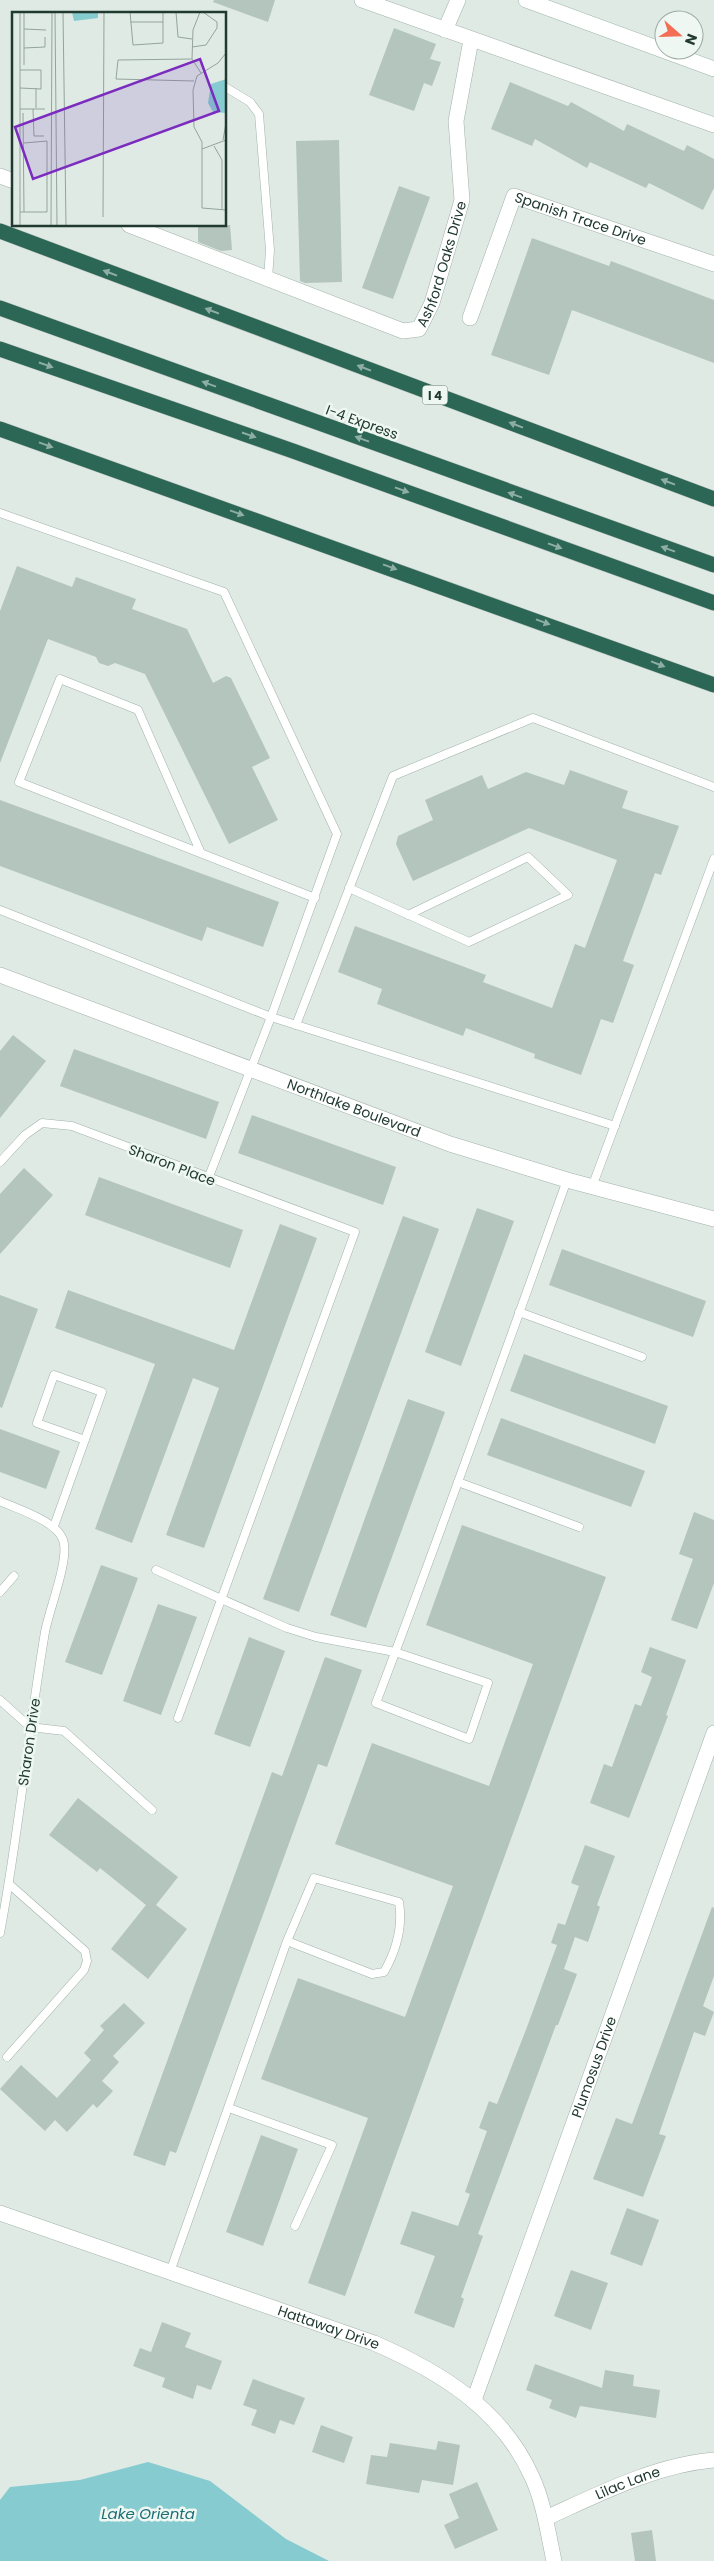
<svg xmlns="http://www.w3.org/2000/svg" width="714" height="2561" viewBox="0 0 714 2561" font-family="Poppins,sans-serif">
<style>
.water{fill:#86cbd0}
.building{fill:#b4c5bd}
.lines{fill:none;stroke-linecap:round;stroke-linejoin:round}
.service-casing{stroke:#a2b2ab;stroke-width:9}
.minor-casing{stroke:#a2b2ab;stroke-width:16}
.tertiary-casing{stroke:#a2b2ab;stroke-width:16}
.secondary-casing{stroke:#9eb6ab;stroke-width:16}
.motorway-casing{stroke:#bcc4c1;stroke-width:16}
.service{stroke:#fff;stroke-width:8}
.minor{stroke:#fff;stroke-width:15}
.tertiary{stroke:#fff;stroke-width:15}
.secondary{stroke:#fff;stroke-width:15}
.motorway{stroke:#2c6655;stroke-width:15}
.oneway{fill:#8eaea4}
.labels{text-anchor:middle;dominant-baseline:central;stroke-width:5;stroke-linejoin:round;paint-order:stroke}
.shield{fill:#eff7f2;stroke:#5e736b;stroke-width:1}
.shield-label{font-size:12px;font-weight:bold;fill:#203a31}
.street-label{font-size:14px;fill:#203a31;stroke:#eff7f2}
.water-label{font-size:15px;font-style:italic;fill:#1b6e75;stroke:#eff7f2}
.inset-road{fill:none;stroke:#93a49c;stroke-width:1}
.view{fill:#7b2cbf;fill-opacity:0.15;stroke:#7b2cbf;stroke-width:2.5}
.inset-edge{fill:none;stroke:#203a31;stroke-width:2.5}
</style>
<rect width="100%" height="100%" fill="#dfeae4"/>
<!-- water -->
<polygon class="water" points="148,2462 210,2481 286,2539 329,2561 0,2561 0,2500 10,2487 80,2480"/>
<!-- building -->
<g class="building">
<polygon points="214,0 275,0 268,22 213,2"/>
<polygon points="394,28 436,44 430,59 441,62 432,86 424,83 414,111 369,95"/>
<polygon points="510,82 568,106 571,102 624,131 627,124 684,151 687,145 714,159 714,188 703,210 649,183 646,188 590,162 587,168 535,139 532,146 491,129"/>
<polygon points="339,140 342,282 305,283 300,281 296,141"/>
<polygon points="399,186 430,197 393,299 362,288"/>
<polygon points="198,225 230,225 232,250 221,251 198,242"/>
<polygon points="532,238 609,266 611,261 714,300 714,363 572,310 549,375 491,355"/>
<polygon points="17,566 72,587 76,577 136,599 132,609 187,629 213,683 226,676 231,678 270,758 252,767 278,820 229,844 145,674 115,663 108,666 99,663 96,657 48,639 0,763 0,611"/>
<polygon points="570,770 628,791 622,808 679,826 661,875 655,873 623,961 634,965 613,1023 601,1019 581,1075 534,1058 535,1054 466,1028 463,1036 377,1004 382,989 338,972 355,926 486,975 483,982 552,1008 575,944 585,948 617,860 529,828 413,881 396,844 398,836 433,820 425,800 482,775 488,789 526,772 564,785"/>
<polygon points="0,800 279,902 263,947 207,927 202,941 0,866"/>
<polygon points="13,1035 46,1061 0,1118 0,1051"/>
<polygon points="74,1049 219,1102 206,1139 60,1086"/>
<polygon points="252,1115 396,1167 383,1205 238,1153"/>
<polygon points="24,1168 53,1195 0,1254 0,1194"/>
<polygon points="99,1177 243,1230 230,1268 85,1215"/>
<polygon points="477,1208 514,1221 461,1366 425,1352"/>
<polygon points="403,1216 439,1229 299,1612 263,1599"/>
<polygon points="280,1224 317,1238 204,1548 166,1535 219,1388 193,1378 132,1543 95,1529 155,1364 55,1328 68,1290 234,1350"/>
<polygon points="562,1249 706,1301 693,1337 549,1285"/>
<polygon points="0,1295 38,1309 2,1408 0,1407"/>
<polygon points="524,1354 668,1406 655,1444 510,1391"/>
<polygon points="408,1399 445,1412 366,1628 330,1615"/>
<polygon points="501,1418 645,1471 631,1507 487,1455"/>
<polygon points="0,1429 60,1451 46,1489 0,1472"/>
<polygon points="694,1512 714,1520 714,1583 697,1629 671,1620 693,1559 679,1554"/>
<polygon points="462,1525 606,1577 345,2296 308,2283 368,2118 261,2079 298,1978 405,2017 453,1886 335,1844 372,1743 489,1786 533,1664 426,1625"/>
<polygon points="101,1565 138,1578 102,1675 65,1662"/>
<polygon points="158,1604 197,1617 161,1715 123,1701"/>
<polygon points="249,1637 285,1651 250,1747 214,1734"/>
<polygon points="650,1647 686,1660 666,1715 668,1716 629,1818 590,1803 604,1764 612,1767 635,1704 641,1706 652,1677 641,1672"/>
<polygon points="325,1657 362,1670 327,1767 318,1764 176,2153 170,2151 165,2166 133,2155 272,1772 282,1776"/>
<polygon points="78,1798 178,1877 156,1905 187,1929 148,1979 111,1949 146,1905 100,1868 97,1872 49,1835"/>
<polygon points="585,1845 615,1856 597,1905 600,1907 588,1942 575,1937 564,1969 577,1974 558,2025 556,2025 478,2234 483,2236 461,2297 464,2299 454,2328 414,2313 435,2256 400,2244 412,2211 458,2226 470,2194 465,2192 487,2131 479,2128 489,2101 497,2104 527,2027 557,1945 551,1943 558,1923 565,1925 579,1886 571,1883"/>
<polygon points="712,1907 714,1908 714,1976 703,2006 714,2012 705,2036 694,2032 659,2134 666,2136 643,2197 593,2179 616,2118 632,2124"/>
<polygon points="124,2003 145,2023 113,2056 119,2062 102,2081 113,2091 97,2108 93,2104 67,2132 55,2120 45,2131 0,2089 21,2065 57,2098 91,2060 84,2053 104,2030 100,2026"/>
<polygon points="261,2135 298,2149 263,2246 226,2232"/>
<polygon points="627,2208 659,2220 642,2266 610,2254"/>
<polygon points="571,2270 608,2283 591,2330 554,2316"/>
<polygon points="162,2322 191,2333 185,2347 222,2361 211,2390 197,2385 193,2399 162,2387 165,2378 133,2366 140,2348 151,2352"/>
<polygon points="535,2364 602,2388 605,2370 634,2375 633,2386 660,2390 656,2418 580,2406 576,2418 549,2408 552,2400 526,2390"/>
<polygon points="253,2379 305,2398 294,2425 280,2420 275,2434 251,2425 257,2410 243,2405"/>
<polygon points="321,2425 353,2437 344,2463 312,2452"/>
<polygon points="438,2441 460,2445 453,2485 422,2480 419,2493 366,2484 371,2455 387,2457 390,2443 436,2450"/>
<polygon points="477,2482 498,2530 455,2549 444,2525 459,2518 449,2494"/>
<polygon points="652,2530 656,2561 635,2561 631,2533"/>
</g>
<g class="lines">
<defs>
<g id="service">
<polyline points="225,87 250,102 259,114 270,250 268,279"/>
<polyline points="0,513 224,592 337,834 271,1017 208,1179"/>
<polyline points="200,851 138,710 60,679 19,782 315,898"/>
<polyline points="349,888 469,942 568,895 528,857 408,915"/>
<polyline points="0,910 271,1017 615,1126"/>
<polyline points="296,1025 393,776 533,718 714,787"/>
<polyline points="0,1162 25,1135 42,1123 72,1126 355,1232 178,1718"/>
<polyline points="592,1187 714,859"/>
<polyline points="519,1312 642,1357"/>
<polyline points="458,1482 579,1527"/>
<path d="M 0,1501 C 17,1509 57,1521 63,1540 C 70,1558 49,1610 45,1632 C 28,1732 19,1833 0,1933"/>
<polyline points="54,1526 102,1392 54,1375 37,1423 85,1440"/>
<path d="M 156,1570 L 287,1628 L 316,1637 L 395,1652 L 488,1683 L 469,1739 L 376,1703 C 442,1530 504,1355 567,1180"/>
<polyline points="0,1592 14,1576"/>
<polyline points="0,1700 30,1727 64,1731 152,1810"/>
<polyline points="7,2057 84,1970 87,1961 85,1951 9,1884"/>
<polyline points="229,2108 332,2145 295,2226"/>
<path d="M 170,2272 L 287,1941 L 314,1878 L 399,1902 C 403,1927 396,1951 384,1972 L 372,1974 L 287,1941"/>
</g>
<g id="minor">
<polyline points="362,0 714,125"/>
<polyline points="445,30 458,0"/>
<polyline points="0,176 14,181"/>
<path id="s1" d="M 129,225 L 403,331 L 419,329 L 432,303 L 462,200 L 456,121 L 471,40"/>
<path id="s2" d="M 470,318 L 514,196 L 714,264"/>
<path id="s3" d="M 0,975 L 450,1144 L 567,1180 L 714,1219"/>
<path id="s4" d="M 474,2400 L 714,1733"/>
<path id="s5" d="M 546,2518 C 599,2494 655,2465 714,2460"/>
</g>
<g id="tertiary">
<path id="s6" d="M 0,2213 L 374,2343 C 439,2371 502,2409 532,2477 C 544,2503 548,2533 554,2561"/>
</g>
<polyline id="secondary" points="526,0 714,69"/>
<g id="motorway">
<polyline points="0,231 714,499"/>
<polyline points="0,308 714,565"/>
<polyline points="0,349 293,451 714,603"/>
<polyline points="0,429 714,685"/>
</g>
</defs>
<!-- service casing -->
<use href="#service" class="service-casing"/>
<!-- minor casing -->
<use href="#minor" class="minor-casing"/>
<!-- tertiary casing -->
<use href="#tertiary" class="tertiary-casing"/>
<!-- secondary casing -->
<use href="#secondary" class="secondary-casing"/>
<!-- motorway casing -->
<use href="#motorway" class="motorway-casing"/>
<!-- service -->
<use href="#service" class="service"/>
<!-- minor -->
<use href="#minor" class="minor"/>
<!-- tertiary -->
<use href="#tertiary" class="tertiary"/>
<!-- secondary -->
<use href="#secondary" class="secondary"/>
<!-- motorway -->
<use href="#motorway" class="motorway"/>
</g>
<!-- one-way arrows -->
<defs><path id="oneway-solid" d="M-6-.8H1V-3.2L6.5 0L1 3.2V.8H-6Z" transform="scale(1.25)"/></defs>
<g class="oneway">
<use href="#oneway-solid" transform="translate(110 273) rotate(-159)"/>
<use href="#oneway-solid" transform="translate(212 311) rotate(-159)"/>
<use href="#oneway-solid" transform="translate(46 365) rotate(19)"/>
<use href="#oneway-solid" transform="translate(364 368) rotate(-159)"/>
<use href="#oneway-solid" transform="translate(209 384) rotate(-160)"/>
<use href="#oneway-solid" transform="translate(516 425) rotate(-159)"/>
<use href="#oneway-solid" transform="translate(249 435) rotate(19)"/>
<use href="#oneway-solid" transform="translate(362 439) rotate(-160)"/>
<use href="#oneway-solid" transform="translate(46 445) rotate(20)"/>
<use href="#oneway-solid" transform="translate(668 482) rotate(-159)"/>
<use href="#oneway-solid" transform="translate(402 490) rotate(20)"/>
<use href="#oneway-solid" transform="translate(515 495) rotate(-160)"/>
<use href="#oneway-solid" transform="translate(237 513) rotate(20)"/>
<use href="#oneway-solid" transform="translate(555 546) rotate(20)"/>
<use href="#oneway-solid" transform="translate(668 549) rotate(-160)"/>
<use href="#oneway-solid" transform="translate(390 567) rotate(20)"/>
<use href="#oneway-solid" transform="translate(543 622) rotate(20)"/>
<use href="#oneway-solid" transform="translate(658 664) rotate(21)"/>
</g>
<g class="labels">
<!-- shield labels -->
<rect class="shield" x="422.5" y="385.5" width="25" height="19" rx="4"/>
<g class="shield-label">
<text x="435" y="395">I 4</text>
</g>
<!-- street labels -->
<g class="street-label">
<text stroke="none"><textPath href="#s2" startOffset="200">Spanish Trace Drive</textPath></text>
<text stroke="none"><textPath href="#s1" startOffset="379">Ashford Oaks Drive</textPath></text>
<text transform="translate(362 422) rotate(20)">I-4 Express</text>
<text stroke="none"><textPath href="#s3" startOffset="378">Northlake Boulevard</textPath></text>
<text transform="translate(172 1165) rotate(21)">Sharon Place</text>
<text transform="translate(29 1742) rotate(-82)">Sharon Drive</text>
<text stroke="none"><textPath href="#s4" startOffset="354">Plumosus Drive</textPath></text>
<text stroke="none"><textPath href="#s6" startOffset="348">Hattaway Drive</textPath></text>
<text stroke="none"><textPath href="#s5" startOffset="89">Lilac Lane</textPath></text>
</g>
<!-- water labels -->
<g class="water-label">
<text x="148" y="2513">Lake Orienta</text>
</g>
</g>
<!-- overview -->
<g transform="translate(12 12)">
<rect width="214" height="214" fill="#dfeae4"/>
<path d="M 60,0 L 86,0 L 86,6 L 62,9 ZM 214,67 L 214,101 L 201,100 L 196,91 L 199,72 Z" fill="#86cbd0"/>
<path class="inset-road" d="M 43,0 L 45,213M 51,0 L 54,213M 118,0 L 121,33 L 151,31 L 151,0M 164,0 L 166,25 L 180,27M 188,0 L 181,18 L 180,47 L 189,61M 118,10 L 151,10M 12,17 L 34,18M 180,35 L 194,33 L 205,16 L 205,10 L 191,0M 12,36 L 33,35 L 33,25M 214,41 L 206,51 L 185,64 L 181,78 L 182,115 L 190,130 L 190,196 L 214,198M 180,47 L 106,48 L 104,67 L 182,69M 12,53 L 12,0M 8,58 L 29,58 L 29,77 L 8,76M 24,76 L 24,96M 8,97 L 33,97M 21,97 L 22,124 L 32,124M 11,101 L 12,200M 211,128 L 214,111M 202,134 L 210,148 L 210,198M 190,137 L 214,128M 8,200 L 35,200 L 35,129 L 12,131M 91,205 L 92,0M 8,213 L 8,0M 39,213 L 40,0"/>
<path class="view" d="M 188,47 L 207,99 L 21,167 L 3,115 Z"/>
<rect width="214" height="214" class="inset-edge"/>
</g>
<!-- north arrow -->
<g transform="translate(679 35) rotate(110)"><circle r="24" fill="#eff7f2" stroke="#9caba5"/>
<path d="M0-4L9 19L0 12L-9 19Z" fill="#f26f56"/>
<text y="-8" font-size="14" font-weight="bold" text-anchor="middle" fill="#203a31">N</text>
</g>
</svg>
